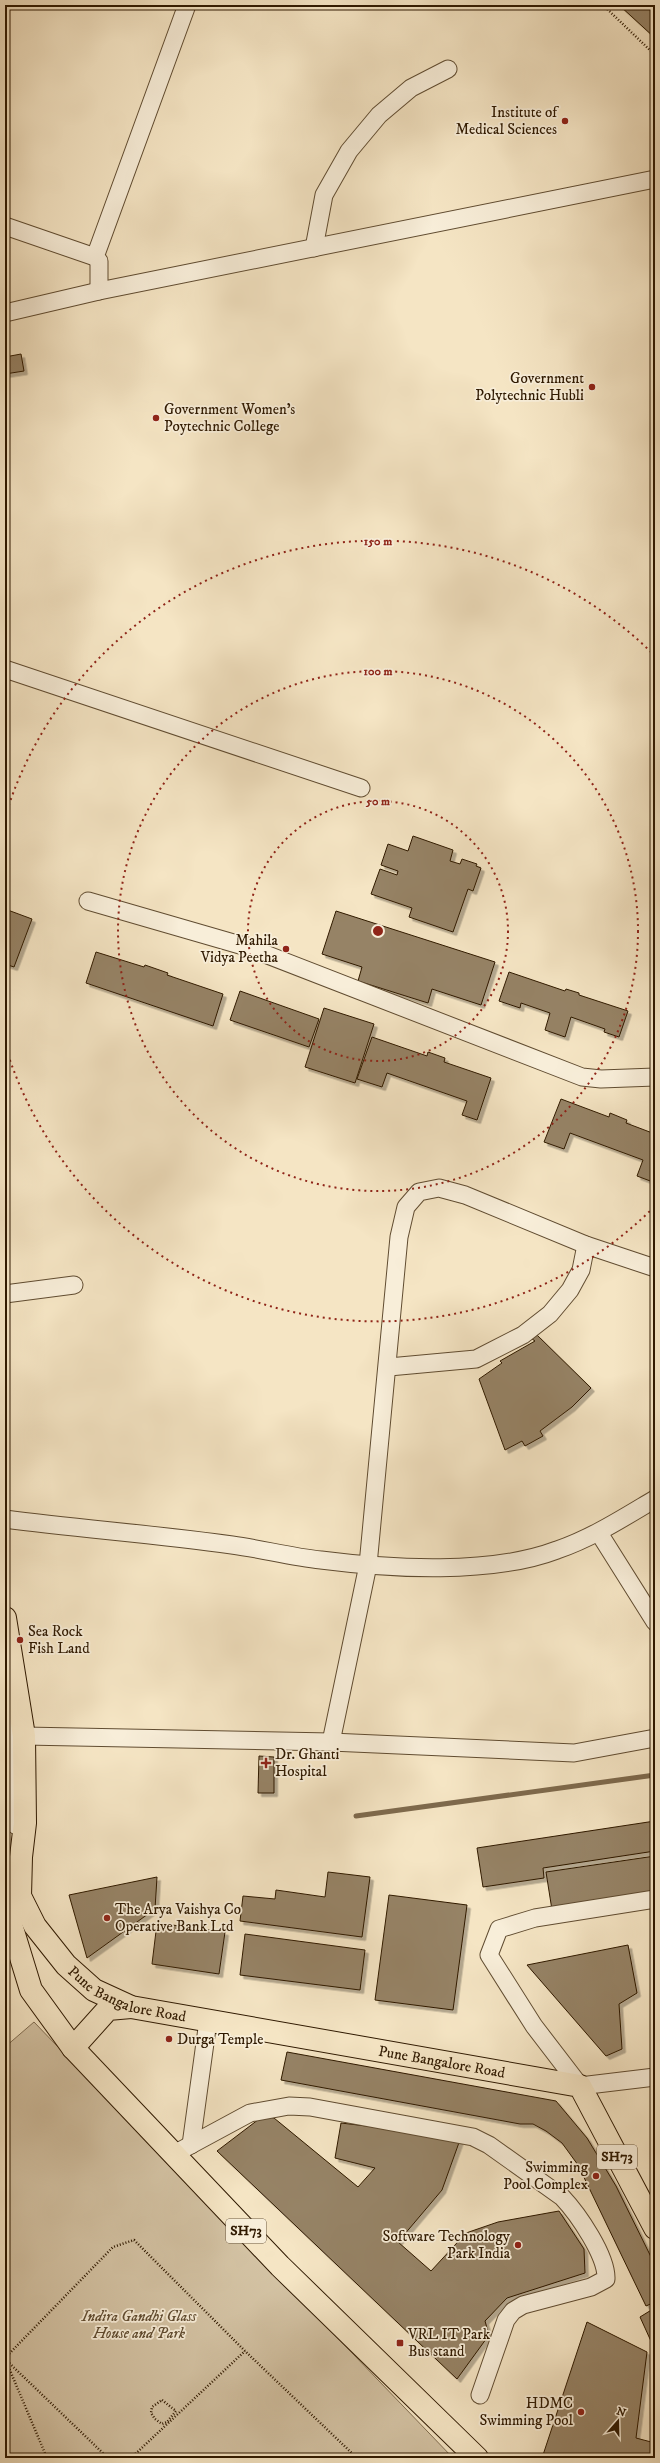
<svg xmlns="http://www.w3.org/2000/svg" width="660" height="2463" viewBox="0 0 660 2463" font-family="'IM FELL DW Pica',serif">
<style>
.green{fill:#d3c2a3;stroke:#816e52}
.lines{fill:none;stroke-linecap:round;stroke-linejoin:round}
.stream{stroke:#7e6a4d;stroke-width:5}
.building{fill:#968366;stroke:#2f1900;filter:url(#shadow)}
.minor-casing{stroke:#604c31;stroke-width:19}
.major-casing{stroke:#2f1900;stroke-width:24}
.path{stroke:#2f1900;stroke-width:2.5;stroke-dasharray:1 2;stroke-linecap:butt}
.minor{stroke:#f8eed9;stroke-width:17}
.major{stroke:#f5e5c4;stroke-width:22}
.ring{fill:none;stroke:#8f2418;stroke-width:2;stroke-dasharray:2 4}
.poi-dot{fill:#8f2418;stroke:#f8eed9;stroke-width:1.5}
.labels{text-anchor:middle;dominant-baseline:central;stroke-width:3.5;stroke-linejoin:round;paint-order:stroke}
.shield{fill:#f8eed9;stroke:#6b5941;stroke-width:1}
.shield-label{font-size:14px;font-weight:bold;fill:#2f1900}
.poi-label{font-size:15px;fill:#2f1900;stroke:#f8eed9;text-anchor:end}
.street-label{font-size:15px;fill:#2f1900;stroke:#f8eed9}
.park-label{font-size:15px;font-style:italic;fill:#604c31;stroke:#f8eed9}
.centre{fill:#8f2418;stroke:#f8eed9;stroke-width:2}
.ring-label{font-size:12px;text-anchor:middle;font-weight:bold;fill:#8f2418;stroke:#f8eed9;stroke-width:3.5;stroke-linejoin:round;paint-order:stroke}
</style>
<defs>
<filter id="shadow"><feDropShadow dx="3.5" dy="3.5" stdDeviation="0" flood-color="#0004"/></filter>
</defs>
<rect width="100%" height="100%" fill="#f5e5c4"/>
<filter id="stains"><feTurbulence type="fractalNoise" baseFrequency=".005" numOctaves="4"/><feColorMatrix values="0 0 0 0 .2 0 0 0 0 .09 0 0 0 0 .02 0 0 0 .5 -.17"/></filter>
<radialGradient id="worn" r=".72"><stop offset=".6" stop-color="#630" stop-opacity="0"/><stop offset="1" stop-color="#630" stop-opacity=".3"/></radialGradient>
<!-- green -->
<polygon class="green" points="34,2022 453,2458 5,2458 5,2047"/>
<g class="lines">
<!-- stream -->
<polyline class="stream" points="356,1816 655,1775"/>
</g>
<!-- building -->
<g class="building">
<polygon points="619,5 655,5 655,38"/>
<polygon points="21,354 24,371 5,374 5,357"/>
<polygon points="413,836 453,850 450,861 460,864 462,859 477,864 476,866 481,868 473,891 468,889 453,932 409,917 412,908 371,894 380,869 397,875 398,871 381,865 388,844 408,851"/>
<polygon points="5,909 32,919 14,967 5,964"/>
<polygon points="336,911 495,962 481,1005 432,989 428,1003 358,981 362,967 322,954"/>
<polygon points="96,952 144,967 145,965 168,973 167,975 223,994 213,1026 86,983"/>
<polygon points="509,972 565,991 566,989 579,993 579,995 628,1011 619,1037 604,1032 605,1029 571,1017 565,1037 545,1030 550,1013 521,1003 520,1008 499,1001"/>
<polygon points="240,991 319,1019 309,1047 230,1020"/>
<polygon points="324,1008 374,1024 355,1083 305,1067"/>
<polygon points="372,1037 427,1056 428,1052 445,1058 444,1062 491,1078 477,1120 462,1115 467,1101 387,1073 382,1087 357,1079"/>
<polygon points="561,1099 609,1117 610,1113 627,1120 626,1123 655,1134 655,1176 653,1182 637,1176 643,1160 570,1133 564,1149 544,1142"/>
<polygon points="537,1335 591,1388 572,1407 540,1431 543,1436 525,1446 522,1441 505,1450 479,1379 502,1363 500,1361 535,1341 532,1339"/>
<polygon points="259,1756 274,1757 274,1793 258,1793"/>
<polygon points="655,1821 655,1851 543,1868 544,1878 483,1887 477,1848"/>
<polygon points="655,1856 655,1895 552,1910 546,1872"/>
<polygon points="328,1872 370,1877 362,1937 240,1921 243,1896 275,1899 276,1890 325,1897"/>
<polygon points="157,1877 155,1909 87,1958 69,1895"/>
<polygon points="389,1895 467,1905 453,2010 375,2000"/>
<polygon points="157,1923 225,1932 219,1974 152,1964"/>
<polygon points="245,1934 365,1950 360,1990 240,1975"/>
<polygon points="628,1945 637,1993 619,2004 622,2049 606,2056 527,1965"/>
<polygon points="287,2052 556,2101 587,2138 616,2186 655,2265 655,2302 646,2306 578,2165 562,2143 546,2131 533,2124 520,2124 281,2080"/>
<polygon points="263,2116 274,2118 358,2187 375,2168 335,2158 341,2123 461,2137 442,2190 398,2242 431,2271 466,2233 498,2222 559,2211 584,2249 585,2273 507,2298 485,2321 489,2335 457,2379 217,2151"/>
<polygon points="653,2309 655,2309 655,2350 640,2317"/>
<polygon points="587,2322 647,2352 636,2438 655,2443 655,2458 542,2458"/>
</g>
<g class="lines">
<defs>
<g id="minor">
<polyline points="5,226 95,257"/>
<polyline points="314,248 324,195 349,151 379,115 411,88 448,69"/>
<polyline points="99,291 99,261 95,257 187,5"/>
<polyline points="5,313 99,291 655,179"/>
<polyline points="5,669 361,788"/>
<polyline points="88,901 247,947 582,1077 601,1079 655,1077"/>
<polyline points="5,1294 74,1285"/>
<polyline points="389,1367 476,1359 523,1335 550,1314 570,1290 581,1270 586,1245"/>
<path d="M 5,1519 C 80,1529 156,1534 232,1545 C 262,1549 291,1557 321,1560 C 391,1569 491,1575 557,1550 C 592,1538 623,1518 655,1499"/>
<polyline points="599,1533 655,1622"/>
<polyline points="5,1704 11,1750 15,1825"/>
<polyline points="24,1736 331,1742 574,1753 655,1738"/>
<polyline points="331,1742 368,1565 399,1237 406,1207 419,1192 439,1188 465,1195 586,1245 655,1268"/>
<polyline points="655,1899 535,1918 499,1929 489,1955 534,2026 580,2086 655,2077"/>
<polyline points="191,2145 208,2021"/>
<path d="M 174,2154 L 250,2113 L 289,2106 L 310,2107 L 473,2137 L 489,2145 L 562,2197 C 578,2214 607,2256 606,2279 L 591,2287 L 523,2305 L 513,2311 L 506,2320 L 480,2395"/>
</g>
<g id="major">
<path id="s1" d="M 5,1618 L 24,1736 L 25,1823 L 21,1857 L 20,1896 L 35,1926 L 66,1965 L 94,1990 L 131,2007 L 580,2086 L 655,2228"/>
<polyline points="5,1905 31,1990 73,2048 280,2266 477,2458"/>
<polyline points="73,2048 108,2009 131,2007"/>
</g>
</defs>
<!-- minor casing -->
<use href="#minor" class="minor-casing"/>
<!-- major casing -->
<use href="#major" class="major-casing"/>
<!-- path -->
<g class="path">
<polyline points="603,5 655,55"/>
<polyline points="5,2358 113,2247 134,2240 245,2351 357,2458"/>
<polyline points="5,2359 108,2458"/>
<polyline points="6,2361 47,2458"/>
<polygon points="162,2400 176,2411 167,2422 162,2424 155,2419 151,2413 152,2407"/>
<polyline points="131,2458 245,2351"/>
</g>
<!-- minor -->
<use href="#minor" class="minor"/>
<!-- major -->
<use href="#major" class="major"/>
</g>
<!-- distance rings -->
<g class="ring">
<circle cx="378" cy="931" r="130"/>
<circle cx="378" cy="931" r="260"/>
<path d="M654 1207A390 390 0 0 1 5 1045M5 817A390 390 0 0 1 654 655"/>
</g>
<!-- markers -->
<g class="poi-dot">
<circle cx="565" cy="121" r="4"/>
<circle cx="592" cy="387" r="4"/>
<circle cx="156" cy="418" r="4"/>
<circle cx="286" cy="949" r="4"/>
<circle cx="20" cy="1640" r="4"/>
<path d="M264 1757h4v4h4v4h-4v4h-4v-4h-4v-4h4z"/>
<circle cx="107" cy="1918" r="4"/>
<circle cx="169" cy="2039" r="4"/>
<circle cx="596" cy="2176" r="4"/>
<circle cx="518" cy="2245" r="4"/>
<rect x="396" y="2339" width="8" height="8" rx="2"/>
<circle cx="581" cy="2412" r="4"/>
</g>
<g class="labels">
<!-- shield labels -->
<g class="shield">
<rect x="597" y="2145" width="40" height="24" rx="3"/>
<rect x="226" y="2219" width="40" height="24" rx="3"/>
</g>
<g class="shield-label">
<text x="617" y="2157">SH73</text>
<text x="246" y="2231">SH73</text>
</g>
<!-- poi labels -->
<g class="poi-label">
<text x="557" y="112">Institute of<tspan x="557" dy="17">Medical Sciences</tspan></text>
<text x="584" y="378">Government<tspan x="584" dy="17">Polytechnic Hubli</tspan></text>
<text x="164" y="409" text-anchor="start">Government Women's<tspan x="164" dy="17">Poytechnic College</tspan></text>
<text x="278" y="940">Mahila<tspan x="278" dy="17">Vidya Peetha</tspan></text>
<text x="28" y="1631" text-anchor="start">Sea Rock<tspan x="28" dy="17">Fish Land</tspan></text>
<text x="275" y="1754" text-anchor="start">Dr. Ghanti<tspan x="275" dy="17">Hospital</tspan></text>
<text x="115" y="1909" text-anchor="start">The Arya Vaishya Co<tspan x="115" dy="17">Operative Bank Ltd</tspan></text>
<text x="177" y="2039" text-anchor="start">Durga Temple</text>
<text x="588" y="2167">Swimming<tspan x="588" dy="17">Pool Complex</tspan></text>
<text x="510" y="2236">Software Technology<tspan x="510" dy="17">Park India</tspan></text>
<text x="408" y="2334" text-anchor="start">VRL IT Park<tspan x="408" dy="17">Bus stand</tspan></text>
<text x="573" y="2403">HDMC<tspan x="573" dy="17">Swimming Pool</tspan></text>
</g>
<!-- street labels -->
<g class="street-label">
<text stroke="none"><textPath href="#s1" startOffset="433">Pune Bangalore Road</textPath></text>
<text stroke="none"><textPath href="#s1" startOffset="757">Pune Bangalore Road</textPath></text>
</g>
<!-- park labels -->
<g class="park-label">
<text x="139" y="2316">Indira Gandhi Glass<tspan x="139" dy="17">House and Park</tspan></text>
</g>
</g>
<circle cx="378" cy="931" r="6" class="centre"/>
<g class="ring-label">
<text x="378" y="545">150 m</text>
<text x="378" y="675">100 m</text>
<text x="378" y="805">50 m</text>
</g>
<!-- margin -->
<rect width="660" height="2463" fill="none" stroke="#f5e5c4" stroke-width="20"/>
<rect x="6" y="6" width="648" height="2451" fill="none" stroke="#2f1900" stroke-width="2"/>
<rect x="10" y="10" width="640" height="2443" fill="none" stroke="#2f1900"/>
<!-- north arrow -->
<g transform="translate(618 2421) rotate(20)" stroke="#f8eed9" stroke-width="3" paint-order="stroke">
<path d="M0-3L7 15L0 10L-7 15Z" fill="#2f1900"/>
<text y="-6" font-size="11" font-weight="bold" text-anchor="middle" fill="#2f1900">N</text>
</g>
<rect width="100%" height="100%" filter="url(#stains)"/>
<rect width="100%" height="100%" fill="url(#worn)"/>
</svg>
